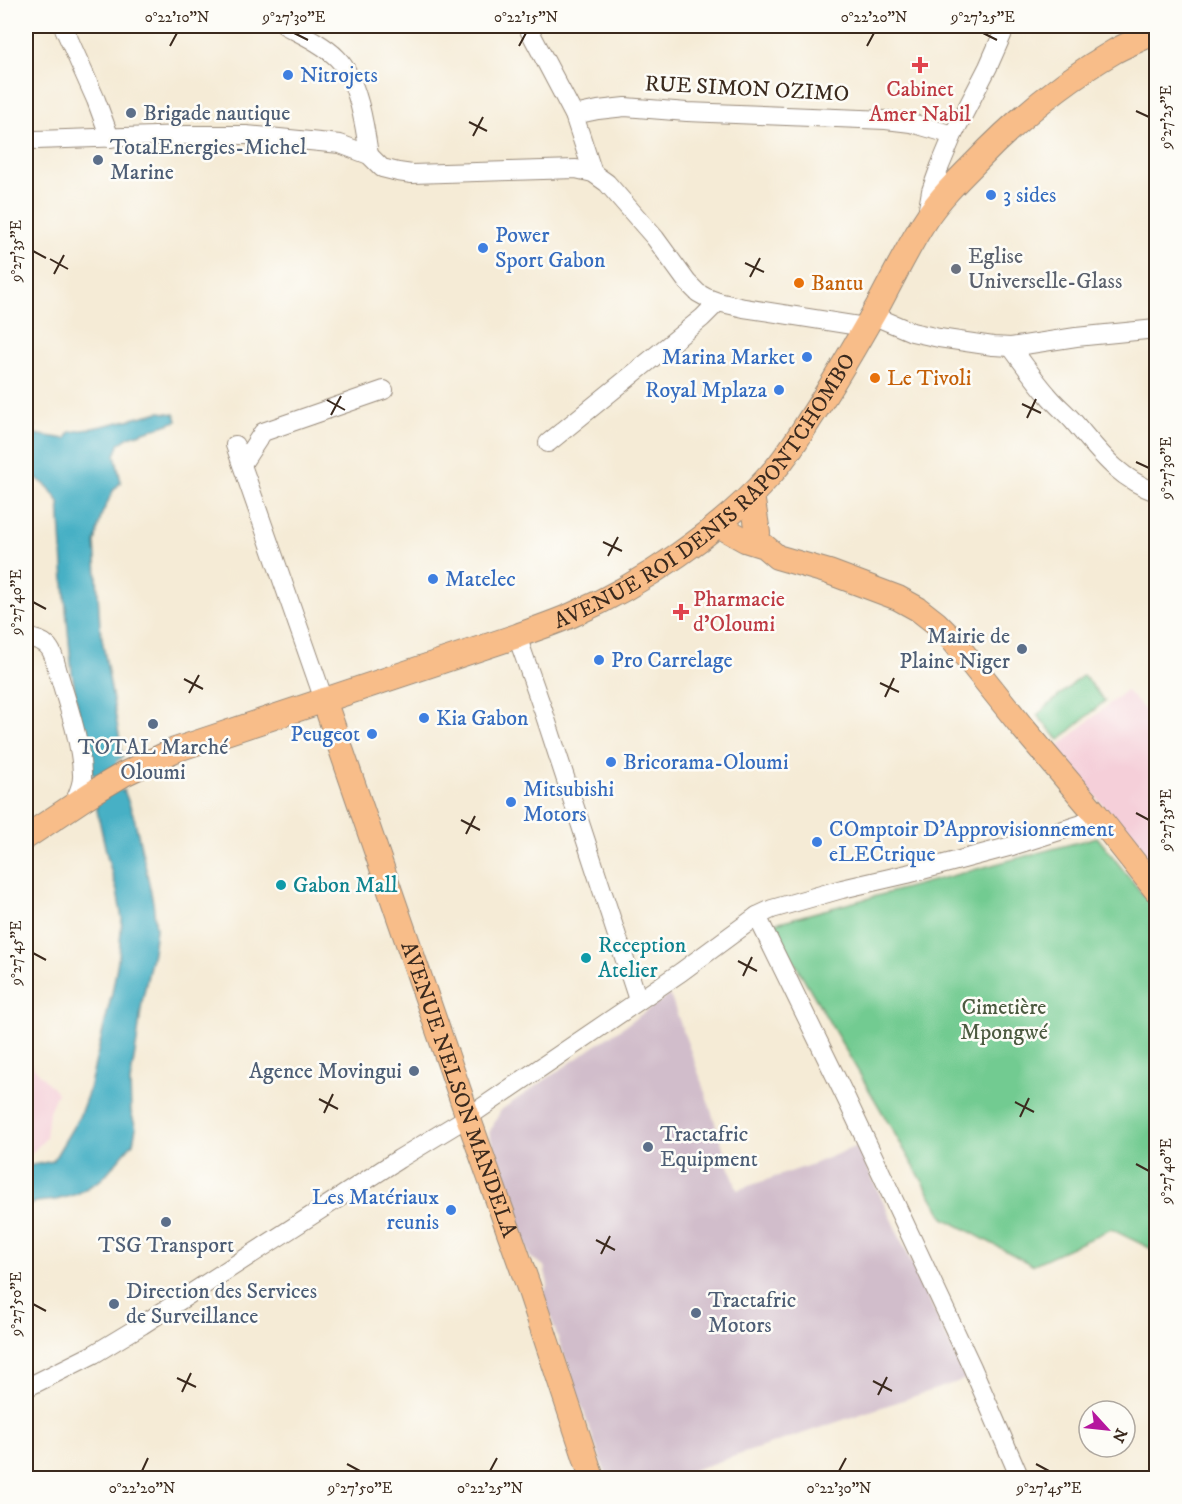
<svg xmlns="http://www.w3.org/2000/svg" width="1182" height="1504" viewBox="0 0 1182 1504" font-family="'IM FELL DW Pica',serif">
<style>
.built{fill:#f5cfd9}
.industrial{fill:#d1bdcb}
.green{fill:#72cb91;stroke:#567a58;stroke-width:1.5}
.water{fill:#47b0c5;stroke:#416d72;stroke-width:1.5}
.lines{fill:none;stroke-linecap:round;stroke-linejoin:round}
.river{stroke:#47b0c5;stroke-width:24}
.minor-casing{stroke:#988a7a;stroke-width:20}
.major-casing{stroke:#988a7a;stroke-width:26}
.minor{stroke:#fff;stroke-width:18}
.major{stroke:#f8bd89;stroke-width:24}
.ticks{fill:none;stroke:#3b2a1e;stroke-width:2}
.health-dot{fill:#e0444e;stroke:#fdfcf7;stroke-width:2}
.shop-dot{fill:#3f7fe0;stroke:#fdfcf7;stroke-width:2}
.service-dot{fill:#5c6f8a;stroke:#fdfcf7;stroke-width:2}
.worship-dot{fill:#6b7280;stroke:#fdfcf7;stroke-width:2}
.food-dot{fill:#e8710a;stroke:#fdfcf7;stroke-width:2}
.culture-dot{fill:#0f9aa8;stroke:#fdfcf7;stroke-width:2}
.labels{text-anchor:middle;dominant-baseline:central;stroke-width:5;stroke-linejoin:round;paint-order:stroke}
.shop-label{font-size:22px;fill:#366cbe;stroke:#fdfcf7;text-anchor:start}
.street-label{font-size:22px;fill:#3b2a1e;stroke:#fdfcf7}
.health-label{font-size:22px;fill:#be3a42;stroke:#fdfcf7}
.service-label{font-size:22px;fill:#4e5e75;stroke:#fdfcf7;text-anchor:start}
.worship-label{font-size:22px;fill:#5b616d;stroke:#fdfcf7;text-anchor:start}
.food-label{font-size:22px;fill:#c56008;stroke:#fdfcf7;text-anchor:start}
.culture-label{font-size:22px;fill:#0d838f;stroke:#fdfcf7;text-anchor:start}
.park-label{font-size:22px;fill:#4c5a40;stroke:#fdfcf7}
.neatline{fill:none;stroke:#3b2a1e;stroke-width:2}
.ticks-label{font-size:15px;text-anchor:middle;fill:#3b2a1e}
</style>
<rect width="100%" height="100%" fill="#fdfcf7"/>
<filter id="ink" filterUnits="userSpaceOnUse"><feTurbulence type="fractalNoise" baseFrequency=".0167" numOctaves="2"/><feDisplacementMap in="SourceGraphic" scale="12" xChannelSelector="R" yChannelSelector="G"/><feConvolveMatrix kernelMatrix="1 2 1 2 8 2 1 2 1" color-interpolation-filters="sRGB"/></filter>
<filter id="wash" filterUnits="userSpaceOnUse"><feTurbulence type="fractalNoise" baseFrequency=".008" numOctaves="4" result="noise"/><feDisplacementMap in="SourceGraphic" scale="24" xChannelSelector="R" yChannelSelector="G"/><feGaussianBlur stdDeviation="1.35" result="paint"/><feColorMatrix in="noise" values="0 0 0 0 0 0 0 0 0 0 0 0 0 0 0 0 0 1.4 0 .05"/><feComposite in="paint" operator="in"/></filter>
<g filter="url(#wash)">
<rect width="100%" height="100%" fill="#f5ebd6"/>
<!-- built -->
<g class="built">
<polygon points="1126,690 1156,722 1156,852 1147,859 1056,748"/>
<polygon points="26,1059 57,1093 49,1111 46,1138 28,1157 26,1157"/>
</g>
<!-- industrial -->
<polygon class="industrial" points="670,995 700,1077 737,1190 813,1164 857,1146 966,1379 669,1478 607,1478 543,1295 548,1284 544,1266 530,1257 489,1133 501,1110"/>
<!-- green -->
<g class="green">
<polygon points="1083,675 1105,701 1059,740 1037,715"/>
<polygon points="1097,837 1156,911 1156,1251 1111,1229 1032,1265 944,1218 772,924"/>
</g>
<!-- water -->
<g class="water">
<path d="M 160,412 L 175,414 L 177,421 L 129,437 L 120,443 L 115,455 L 121,482 L 113,491 L 101,516 L 95,542 L 100,627 L 123,757 L 93,775 L 78,709 L 72,673 L 65,598 L 59,502 L 48,487 L 26,470 L 26,422 L 34,425 L 34,434 L 66,439 L 70,432 C 100,428 129,419 160,412 Z"/>
<polygon points="124,790 134,817 144,860 153,902 156,929 153,952 142,1002 137,1042 130,1082 131,1112 136,1128 133,1143 102,1179 77,1194 56,1200 36,1202 26,1207 26,1168 32,1165 53,1161 79,1117 88,1093 112,993 119,955 122,919 117,891 108,860 96,806"/>
</g>
<g class="lines">
<!-- river -->
<polyline class="river" points="100,734 111,801 117,830"/>
</g>
</g>
<g filter="url(#ink)">
<g class="lines">
<defs>
<g id="minor">
<polyline points="63,26 96,100 110,138"/>
<path d="M 286,26 C 303,35 323,44 337,58 C 358,79 365,127 369,155"/>
<polyline points="527,26 574,115 593,173"/>
<polyline points="574,115 598,110 625,107 687,112 886,120 911,123 953,135"/>
<polyline points="36,140 185,135 246,135 269,137 340,144 369,155 382,168 398,172 412,174 576,169 593,173 607,183 655,238 687,282 698,293 707,298 718,302 744,308 865,327"/>
<polyline points="927,214 931,191 940,166 953,135 988,67 1006,26"/>
<polyline points="872,315 912,332 939,338 993,346 1011,347 1076,337 1156,329"/>
<path d="M 1011,347 C 1023,363 1034,379 1047,394 C 1055,404 1065,412 1073,421 C 1099,451 1117,478 1156,492"/>
<polyline points="548,443 702,318 718,302"/>
<polyline points="235,445 324,700"/>
<polyline points="242,464 263,432 384,390"/>
<polyline points="517,636 543,710 638,1000"/>
<path d="M 26,638 C 34,638 45,641 50,649 C 55,656 56,667 59,675 C 68,706 81,742 82,774 C 83,786 77,795 73,805"/>
<polyline points="757,916 846,1098 972,1367 1020,1478"/>
<polyline points="26,1388 94,1354 142,1325 399,1159 468,1117 681,972 757,916 772,909 842,889 907,874 1012,846 1082,824 1096,814"/>
</g>
<g id="major">
<polyline points="752,495 758,533"/>
<polyline points="718,525 745,540 764,546 777,557 829,572 898,598 918,609 936,623 952,639 1023,728 1096,814 1156,890"/>
<path id="s1" d="M 324,700 L 468,1117 L 528,1285 L 592,1478"/>
<path id="s2" d="M 26,837 L 92,793 L 124,774 L 175,750 L 517,636 C 535,629 554,623 572,615 C 641,585 721,531 771,474 C 786,458 798,438 810,419 C 835,381 858,341 880,302 C 895,274 909,245 926,219 C 939,199 957,181 974,164 C 1016,120 1063,81 1115,51 C 1128,44 1143,38 1156,32"/>
</g>
</defs>
<!-- minor casing -->
<use href="#minor" class="minor-casing"/>
<!-- major casing -->
<use href="#major" class="major-casing"/>
<!-- minor -->
<use href="#minor" class="minor"/>
<!-- major -->
<use href="#major" class="major"/>
</g>
</g>
<!-- ticks -->
<path class="ticks" d="M 294,33 L 308,40M 983,33 L 997,40M 170,46 L 177,33M 519,46 L 526,33M 867,46 L 874,33M 1136,111 L 1149,117M 469,122 L 487,131M 473,136 L 483,117M 33,251 L 46,258M 50,259 L 68,269M 745,263 L 764,272M 54,274 L 64,255M 750,277 L 760,258M 327,400 L 345,410M 1022,404 L 1041,413M 331,415 L 341,396M 1027,418 L 1036,399M 1136,462 L 1149,468M 603,542 L 622,551M 608,556 L 618,537M 33,602 L 46,609M 184,679 L 203,689M 880,683 L 899,692M 189,693 L 199,675M 885,697 L 894,678M 1136,813 L 1149,820M 461,820 L 480,830M 466,834 L 475,816M 33,953 L 46,960M 738,961 L 757,971M 743,976 L 752,957M 319,1099 L 338,1109M 1015,1102 L 1034,1112M 324,1113 L 333,1094M 1020,1117 L 1029,1098M 1136,1164 L 1149,1171M 596,1240 L 615,1250M 601,1254 L 610,1236M 33,1304 L 46,1311M 177,1378 L 196,1387M 873,1381 L 892,1391M 182,1392 L 191,1373M 878,1395 L 887,1377M 347,1464 L 360,1471M 1036,1464 L 1049,1471M 142,1471 L 148,1458M 490,1471 L 497,1458M 839,1471 L 846,1458"/>
<!-- markers -->
<g class="health-dot">
<path d="M917 56h6v6h6v6h-6v6h-6v-6h-6v-6h6z"/>
<path d="M678 603h6v6h6v6h-6v6h-6v-6h-6v-6h6z"/>
</g>
<g class="shop-dot">
<circle cx="288" cy="75" r="6"/>
<circle cx="991" cy="195" r="6"/>
<circle cx="483" cy="248" r="6"/>
<circle cx="807" cy="357" r="6"/>
<circle cx="779" cy="390" r="6"/>
<circle cx="433" cy="579" r="6"/>
<circle cx="599" cy="660" r="6"/>
<circle cx="424" cy="718" r="6"/>
<circle cx="372" cy="734" r="6"/>
<circle cx="611" cy="762" r="6"/>
<circle cx="511" cy="802" r="6"/>
<circle cx="817" cy="842" r="6"/>
<circle cx="451" cy="1210" r="6"/>
</g>
<g class="service-dot">
<circle cx="131" cy="113" r="6"/>
<circle cx="98" cy="160" r="6"/>
<circle cx="1022" cy="649" r="6"/>
<circle cx="153" cy="724" r="6"/>
<circle cx="414" cy="1071" r="6"/>
<circle cx="648" cy="1147" r="6"/>
<circle cx="166" cy="1222" r="6"/>
<circle cx="114" cy="1304" r="6"/>
<circle cx="696" cy="1313" r="6"/>
</g>
<circle class="worship-dot" cx="956" cy="269" r="6"/>
<g class="food-dot">
<circle cx="799" cy="283" r="6"/>
<circle cx="875" cy="378" r="6"/>
</g>
<g class="culture-dot">
<circle cx="281" cy="885" r="6"/>
<circle cx="586" cy="958" r="6"/>
</g>
<g class="labels">
<!-- shop labels -->
<g class="shop-label">
<text x="300" y="75">Nitrojets</text>
<text x="1003" y="195">3 sides</text>
<text x="495" y="235">Power<tspan x="495" dy="25">Sport Gabon</tspan></text>
<text x="795" y="357" text-anchor="end">Marina Market</text>
<text x="767" y="390" text-anchor="end">Royal Mplaza</text>
<text x="445" y="579">Matelec</text>
<text x="611" y="660">Pro Carrelage</text>
<text x="436" y="718">Kia Gabon</text>
<text x="360" y="734" text-anchor="end">Peugeot</text>
<text x="623" y="762">Bricorama-Oloumi</text>
<text x="523" y="789">Mitsubishi<tspan x="523" dy="25">Motors</tspan></text>
<text x="829" y="829">COmptoir D'Approvisionnement<tspan x="829" dy="25">eLECtrique</tspan></text>
<text x="439" y="1197" text-anchor="end">Les Matériaux<tspan x="439" dy="25">reunis</tspan></text>
</g>
<!-- street labels -->
<g class="street-label">
<text transform="translate(747 89) rotate(3)">RUE SIMON OZIMO</text>
<text stroke="none"><textPath href="#s2" startOffset="777">AVENUE ROI DENIS RAPONTCHOMBO</textPath></text>
<text stroke="none"><textPath href="#s1" startOffset="412">AVENUE NELSON MANDELA</textPath></text>
</g>
<!-- health labels -->
<g class="health-label">
<text x="920" y="89">Cabinet<tspan x="920" dy="25">Amer Nabil</tspan></text>
<text x="693" y="599" text-anchor="start">Pharmacie<tspan x="693" dy="25">d'Oloumi</tspan></text>
</g>
<!-- service labels -->
<g class="service-label">
<text x="143" y="113">Brigade nautique</text>
<text x="110" y="147">TotalEnergies-Michel<tspan x="110" dy="25">Marine</tspan></text>
<text x="1010" y="636" text-anchor="end">Mairie de<tspan x="1010" dy="25">Plaine Niger</tspan></text>
<text x="153" y="747" text-anchor="middle">TOTAL Marché<tspan x="153" dy="25">Oloumi</tspan></text>
<text x="402" y="1071" text-anchor="end">Agence Movingui</text>
<text x="660" y="1134">Tractafric<tspan x="660" dy="25">Equipment</tspan></text>
<text x="166" y="1245" text-anchor="middle">TSG Transport</text>
<text x="126" y="1291">Direction des Services<tspan x="126" dy="25">de Surveillance</tspan></text>
<text x="708" y="1300">Tractafric<tspan x="708" dy="25">Motors</tspan></text>
</g>
<!-- worship labels -->
<g class="worship-label">
<text x="968" y="256">Eglise<tspan x="968" dy="25">Universelle-Glass</tspan></text>
</g>
<!-- food labels -->
<g class="food-label">
<text x="811" y="283">Bantu</text>
<text x="887" y="378">Le Tivoli</text>
</g>
<!-- culture labels -->
<g class="culture-label">
<text x="293" y="885">Gabon Mall</text>
<text x="598" y="945">Reception<tspan x="598" dy="25">Atelier</tspan></text>
</g>
<!-- park labels -->
<g class="park-label">
<text x="1004" y="1007">Cimetière<tspan x="1004" dy="25">Mpongwé</tspan></text>
</g>
</g>
<!-- margin -->
<rect width="1182" height="1504" fill="none" stroke="#fdfcf7" stroke-width="66"/>
<!-- north arrow -->
<g transform="translate(1107 1429) rotate(117)"><circle r="28" fill="#fdfcf7" stroke="#afa8a0" stroke-width="1.5"/>
<path d="M0-4.5L10 22L0 15L-10 22Z" fill="#b5179e"/>
<text y="-9" font-size="16" font-weight="bold" text-anchor="middle" fill="#3b2a1e">N</text>
</g>
<rect x="33" y="33" width="1116" height="1438" class="neatline"/>
<g class="ticks-label">
<text x="177" y="22">0°22'10"N</text>
<text x="294" y="22">9°27'30"E</text>
<text x="526" y="22">0°22'15"N</text>
<text x="874" y="22">0°22'20"N</text>
<text x="983" y="22">9°27'25"E</text>
<text transform="translate(1166 117) rotate(-90)" y="5">9°27'25"E</text>
<text transform="translate(16 251) rotate(-90)" y="5">9°27'35"E</text>
<text transform="translate(1166 468) rotate(-90)" y="5">9°27'30"E</text>
<text transform="translate(16 602) rotate(-90)" y="5">9°27'40"E</text>
<text transform="translate(1166 820) rotate(-90)" y="5">9°27'35"E</text>
<text transform="translate(16 953) rotate(-90)" y="5">9°27'45"E</text>
<text transform="translate(1166 1171) rotate(-90)" y="5">9°27'40"E</text>
<text transform="translate(16 1304) rotate(-90)" y="5">9°27'50"E</text>
<text x="142" y="1493">0°22'20"N</text>
<text x="360" y="1493">9°27'50"E</text>
<text x="490" y="1493">0°22'25"N</text>
<text x="839" y="1493">0°22'30"N</text>
<text x="1049" y="1493">9°27'45"E</text>
</g>
</svg>
